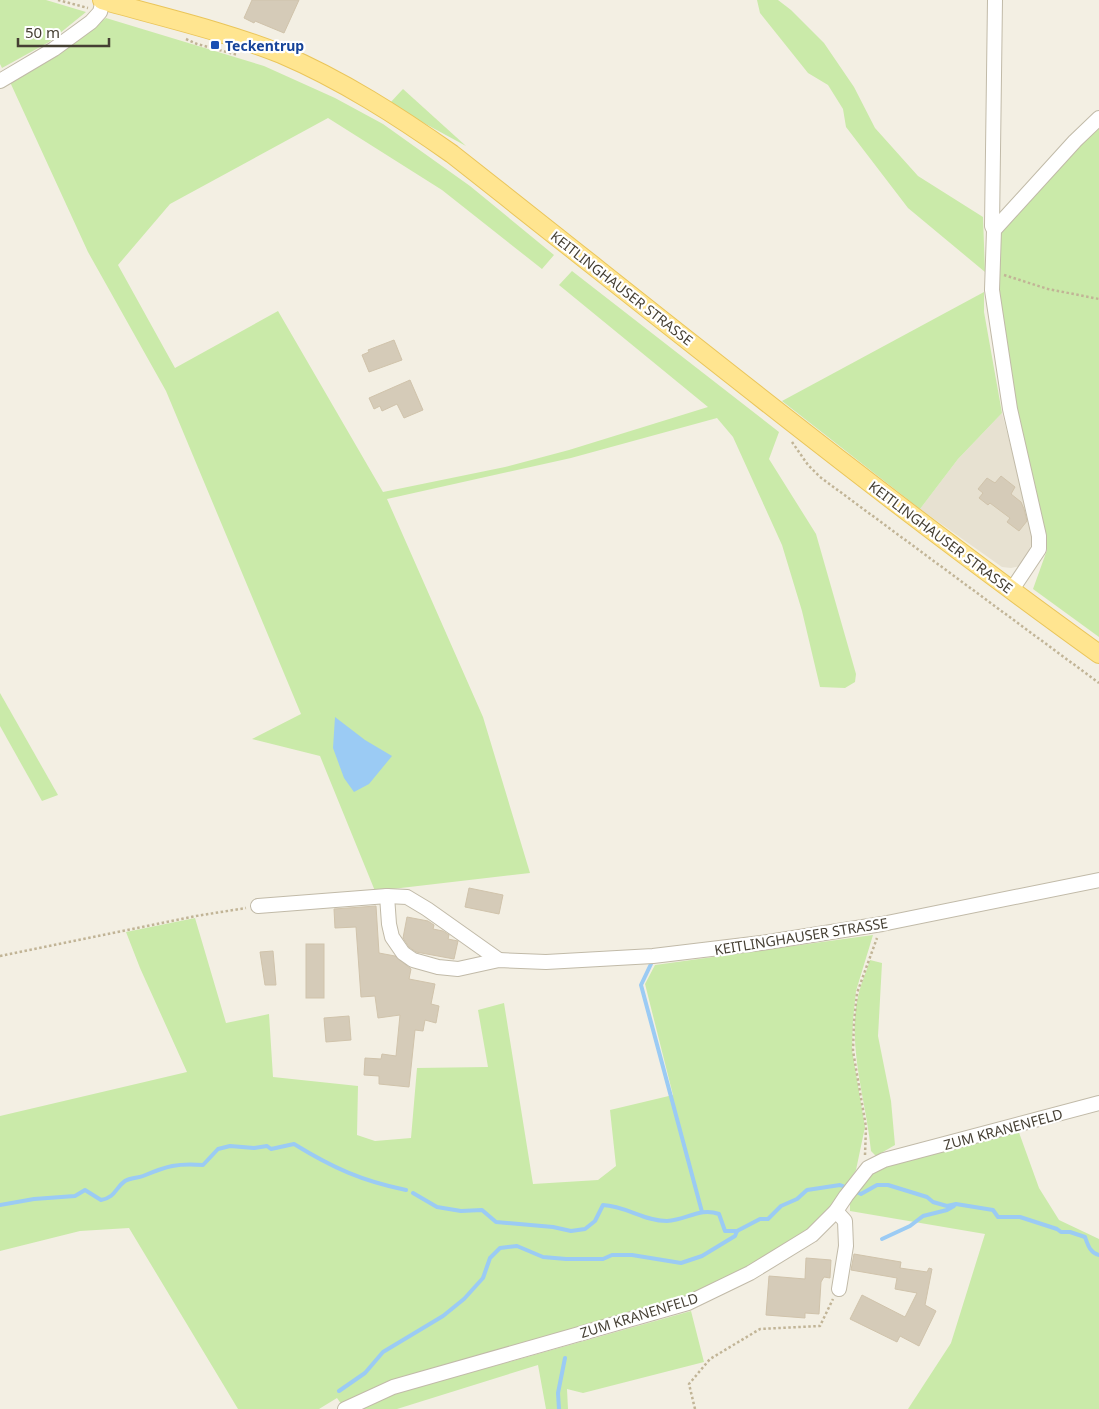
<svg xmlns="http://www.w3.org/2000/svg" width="1099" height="1409" viewBox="0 0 1099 1409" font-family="'Noto Sans',sans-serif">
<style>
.residential{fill:#e7e1d1}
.green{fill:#caeaa9}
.water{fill:#9bcbf4}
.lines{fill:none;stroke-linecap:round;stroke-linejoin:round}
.stream{stroke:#9bcbf4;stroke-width:4}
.building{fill:#d5cbb8;stroke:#d0c3ab}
.minor-casing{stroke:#c1baa8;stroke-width:16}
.major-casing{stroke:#eac55a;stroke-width:20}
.path{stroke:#c1b496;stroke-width:2.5;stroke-dasharray:2.5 2.5;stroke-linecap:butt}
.minor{stroke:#fff;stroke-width:14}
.major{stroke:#ffe590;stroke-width:18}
.transit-dot{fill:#1a4fb4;stroke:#fff;stroke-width:2}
.labels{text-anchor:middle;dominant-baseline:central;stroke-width:4.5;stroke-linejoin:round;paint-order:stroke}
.transit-label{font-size:14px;font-weight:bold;fill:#164399;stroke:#fff;text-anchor:start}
.street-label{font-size:14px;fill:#453f33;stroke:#fff}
</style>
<rect width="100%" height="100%" fill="#f3efe3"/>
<!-- residential -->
<polygon class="residential" points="1002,413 1034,537 1027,556 1020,566 1011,568 1002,567 920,509 958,459"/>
<!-- green -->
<g class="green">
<polygon points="0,0 46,0 86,12 49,42 2,68 0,64"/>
<polygon points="757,0 778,0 791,10 824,43 854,87 875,128 918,176 983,217 985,272 908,208 846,127 843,109 828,85 808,73 760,13"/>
<polygon points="106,18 264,66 335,98 383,124 470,186 554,255 542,269 442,190 328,118 170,204 118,265 175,368 278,311 383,492 505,467 569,450 708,407 559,285 572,271 779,432 769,459 816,534 856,674 855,682 845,688 820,687 802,611 782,545 733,437 717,418 571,458 387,499 483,717 530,873 375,891 320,756 252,739 301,714 166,391 88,252 10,82 60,54"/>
<polygon points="403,89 466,146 389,104"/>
<polygon points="1099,124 1099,637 1033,589 1047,550 1015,407 999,290 997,232"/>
<polygon points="984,292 984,312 1002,413 958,459 920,509 782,401"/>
<polygon points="0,693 58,795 42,801 0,726"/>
<polygon points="195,918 226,1023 269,1014 273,1077 358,1086 357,1135 375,1141 411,1138 417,1068 488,1067 478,1010 504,1003 533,1184 598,1180 616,1166 610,1110 673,1095 645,984 655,965 873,935 856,991 853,1020 852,1050 865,1127 856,1170 831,1208 808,1230 748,1268 686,1299 342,1405 337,1398 319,1409 238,1409 129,1228 80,1231 0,1251 0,1116 187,1072 140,968 126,932"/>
<path d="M 870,960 L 882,963 L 878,1036 L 891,1101 L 895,1145 L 876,1156 L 871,1151 C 866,1099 846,1045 859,992 C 862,981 867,970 870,960 Z"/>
<polygon points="1017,1127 1039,1188 1059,1220 1099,1239 1099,1409 908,1409 951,1343 985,1234 850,1211 850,1203 867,1177 889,1165"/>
<polygon points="691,1311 704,1362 583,1393 567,1389 568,1409 546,1409 538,1365 397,1409 356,1409 394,1394"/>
</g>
<!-- water -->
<polygon class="water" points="335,717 365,740 392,756 369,784 354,792 344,778 333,748"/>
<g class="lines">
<!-- stream -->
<g class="stream">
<polyline points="651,964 641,985 702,1212"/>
<path d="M 854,1191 L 861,1194 L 877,1185 L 888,1185 L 927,1197 L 933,1202 L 947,1206 L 956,1204 L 993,1210 L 998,1217 L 1020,1217 L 1057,1229 L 1061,1232 L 1070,1232 L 1085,1237 C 1088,1245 1090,1253 1099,1255"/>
<path d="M 413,1193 L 437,1207 L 461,1211 L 482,1210 L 496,1222 L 553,1227 L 571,1231 L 585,1229 L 595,1221 L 603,1205 C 626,1206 644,1221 667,1221 C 687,1220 700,1207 719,1214 L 725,1231 L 737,1231 L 760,1219 L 768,1219 L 781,1206 L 797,1199 L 807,1190 L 840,1185 L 848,1188"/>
<path d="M 0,1205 L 34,1199 L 75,1196 L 85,1190 L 101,1200 C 116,1197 115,1188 125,1181 C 130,1178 138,1178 143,1176 C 167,1166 177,1163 203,1165 L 218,1149 L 230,1146 L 254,1148 L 267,1146 L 271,1149 L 294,1144 C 333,1168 362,1181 406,1190"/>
<polyline points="882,1239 910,1226 923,1216 947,1210 954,1206"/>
<polyline points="339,1391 365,1373 383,1352 443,1316 464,1299 483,1278 490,1258 500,1248 517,1246 543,1257 566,1259 603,1259 612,1255 632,1255 681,1263 702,1256 735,1236 737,1231"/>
<polyline points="559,1409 558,1393 565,1358"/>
</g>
</g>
<!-- building -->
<g class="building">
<polygon points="252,0 299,0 284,33 255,21 254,23 244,18"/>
<polygon points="394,340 402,360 369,372 362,355 369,352 368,350"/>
<polygon points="410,380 423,410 404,418 397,404 382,411 380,406 374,409 369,398"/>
<polygon points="1001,476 1015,487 1011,494 1021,502 1024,509 1027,521 1019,531 1007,522 1010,518 990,503 988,505 979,498 983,493 978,489 987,478 995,483"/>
<polygon points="469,888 503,895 499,914 465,907"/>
<polygon points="376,906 379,953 395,956 411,969 409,979 435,984 431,1004 439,1006 436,1023 425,1020 423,1031 415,1030 409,1087 379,1084 379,1076 364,1075 365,1058 381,1059 382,1054 396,1056 400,1015 378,1018 375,996 361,997 356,927 335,928 334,909"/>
<polygon points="407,917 428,921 434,925 433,929 443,931 449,935 448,939 458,941 454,959 416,952 409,947 403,938"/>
<rect x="306" y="944" width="18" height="54"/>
<polygon points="273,951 276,985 265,985 260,952"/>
<polygon points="349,1016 351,1040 326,1042 324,1018"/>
<polygon points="854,1254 901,1262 900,1268 927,1272 929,1268 932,1269 925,1305 936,1311 919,1346 900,1336 897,1342 850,1319 862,1295 905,1317 917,1293 895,1289 897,1278 851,1270"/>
<polygon points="806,1258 831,1260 830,1278 824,1277 821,1282 819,1314 805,1313 805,1318 766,1315 769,1276 805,1279"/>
</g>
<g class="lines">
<defs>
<g id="minor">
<polyline points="0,81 54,49 91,22 100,12 103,0"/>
<polyline points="994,230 992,226 995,0"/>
<polyline points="1011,591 1039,549 1039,536 1010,409 992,290 994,230 1075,141 1099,118"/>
<polyline points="387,896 389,924 392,937 403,953 413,960 438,967 458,969 499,960 546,962 653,956 761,943 882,924 1099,880"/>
<polyline points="258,906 387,896 407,897 427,909 499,960"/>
<polyline points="836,1211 845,1221 846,1246 839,1289"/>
<polyline points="345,1409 393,1387 688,1303 750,1273 812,1235 836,1211 846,1196 868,1168 884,1160 1099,1103"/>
</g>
<path id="major" d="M 102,0 C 161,17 224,31 281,54 C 342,80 398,116 452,154 C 667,323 878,495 1099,654"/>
</defs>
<!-- minor casing -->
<use href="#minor" class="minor-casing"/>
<!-- major casing -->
<use href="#major" class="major-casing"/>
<!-- path -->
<g class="path">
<polyline points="58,0 88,8"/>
<polyline points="186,39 197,44 238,55"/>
<polyline points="1004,275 1048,289 1099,299"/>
<polyline points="792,442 808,465 820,477 1099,683"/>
<polyline points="0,956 196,916 246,908"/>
<polyline points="865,1155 866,1127 853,1051 854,1022 857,993 877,938"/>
<polyline points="695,1409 689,1384 710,1359 760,1329 820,1326 833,1299"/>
</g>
<!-- minor -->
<use href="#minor" class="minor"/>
<!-- major -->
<use href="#major" class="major"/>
</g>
<!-- markers -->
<rect class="transit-dot" x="210" y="40" width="10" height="10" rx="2.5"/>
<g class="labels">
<!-- transit labels -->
<g class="transit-label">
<text x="225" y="45">Teckentrup</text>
</g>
<!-- street labels -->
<g class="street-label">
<text transform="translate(622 288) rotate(38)">KEITLINGHAUSER STRASSE</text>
<text transform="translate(941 537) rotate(37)">KEITLINGHAUSER STRASSE</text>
<text transform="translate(801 936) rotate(-9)">KEITLINGHAUSER STRASSE</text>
<text transform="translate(1003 1129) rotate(-15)">ZUM KRANENFELD</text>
<text transform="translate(639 1315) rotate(-17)">ZUM KRANENFELD</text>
</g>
</g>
<!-- scale -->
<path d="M18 38v8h91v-8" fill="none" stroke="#453f33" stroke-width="2.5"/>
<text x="25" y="38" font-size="15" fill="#453f33" stroke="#ffffff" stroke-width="4" paint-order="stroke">50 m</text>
</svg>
